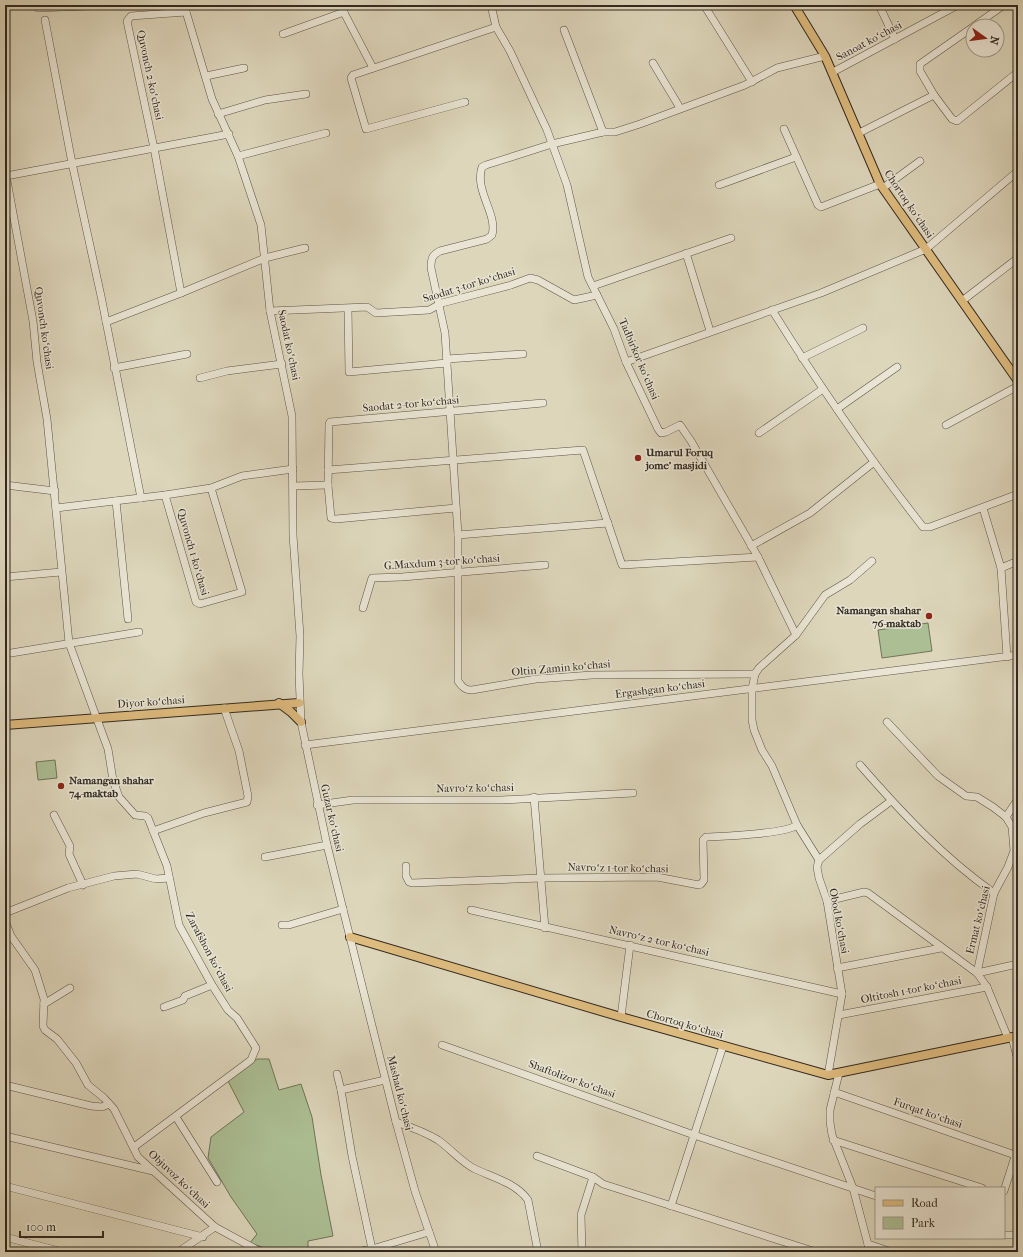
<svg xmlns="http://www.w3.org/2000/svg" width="1023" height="1257" viewBox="0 0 1023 1257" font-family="'IM FELL French Canon',serif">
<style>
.green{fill:#acbf94;stroke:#6f745a}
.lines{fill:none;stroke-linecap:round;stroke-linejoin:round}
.minor-casing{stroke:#5d5447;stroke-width:8}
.major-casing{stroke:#322920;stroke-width:10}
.minor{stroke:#e9e4d3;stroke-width:7}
.major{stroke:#debb7e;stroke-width:8}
.poi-dot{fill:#8f2418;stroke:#e9e4d3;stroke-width:1.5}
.labels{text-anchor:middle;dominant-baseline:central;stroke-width:3;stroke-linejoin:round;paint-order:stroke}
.street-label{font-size:11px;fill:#322920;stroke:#e9e4d3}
.poi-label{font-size:11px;font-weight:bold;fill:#322920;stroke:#e9e4d3;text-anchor:start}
</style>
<rect width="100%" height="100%" fill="#ddd6bb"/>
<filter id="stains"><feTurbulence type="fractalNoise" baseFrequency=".005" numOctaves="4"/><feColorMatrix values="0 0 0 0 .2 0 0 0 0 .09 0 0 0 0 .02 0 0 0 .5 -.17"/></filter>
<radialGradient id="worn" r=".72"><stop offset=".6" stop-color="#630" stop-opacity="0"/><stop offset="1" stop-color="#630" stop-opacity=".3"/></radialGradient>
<!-- green -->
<g class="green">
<polygon points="928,623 932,651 882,658 878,630"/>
<polygon points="55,760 57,778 38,780 36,762"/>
<polygon points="257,1059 269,1059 279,1090 301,1084 312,1117 321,1175 333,1236 308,1241 308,1252 277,1252 250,1243 257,1234 231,1197 208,1158 211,1137 244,1112 228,1081"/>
</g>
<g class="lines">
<defs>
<g id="minor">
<polyline points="184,5 212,99 238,156 261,225 270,311 292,416 293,535 300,636 299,674 301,722 327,845 396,1122 415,1191 436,1252"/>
<polyline points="340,5 373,68"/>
<polyline points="491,5 496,27 510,51 547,130 567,185 588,277 614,329 626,362 658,429 661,433 666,432 680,425 691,441 758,557 796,635 759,668 755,674 752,689 752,720 754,730 762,750 772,766 797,825 819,860 817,867 819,878 827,901 842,994 828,1075"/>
<polyline points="704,5 752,82"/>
<polyline points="879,5 895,39"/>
<polyline points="38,8 113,5"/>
<polyline points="45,20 72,163 101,296 141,498"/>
<polyline points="974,26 1004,5"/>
<polyline points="564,30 603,132"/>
<polyline points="283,34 344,12"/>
<polyline points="653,63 680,108"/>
<polyline points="833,72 958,5"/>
<polyline points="206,76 244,68"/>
<polyline points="934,95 920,71 920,64 973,27"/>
<polyline points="465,102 366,129 351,78 353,75 496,27"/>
<polyline points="218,114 265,100 306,94"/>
<polyline points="784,129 818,205 821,207 880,184"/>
<polyline points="859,133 934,95 952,119 957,121 1018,72"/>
<polyline points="238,156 326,133"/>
<polyline points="5,170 33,321 37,362 47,419 69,643 108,749 113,780 119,797 135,815 145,816 148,818 167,866 179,925 212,985 228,1010 237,1018 256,1048 251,1060 134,1147"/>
<polyline points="6,176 229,134"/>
<polyline points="719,185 796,157"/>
<polyline points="883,188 920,161"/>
<polyline points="686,253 710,331"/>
<polyline points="593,286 731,238"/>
<polyline points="181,293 154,148 127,21 131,16 186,12"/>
<polyline points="962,301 1018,258"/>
<polyline points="348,309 349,372 447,363"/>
<path d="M 772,310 C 819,385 869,458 923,527 L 930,527 L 1018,494"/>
<polyline points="270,311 367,307 376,313 429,310 442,303 511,285 530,278 538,280 574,300 597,295"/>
<polyline points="106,322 181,293 265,258 305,248"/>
<polyline points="802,358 863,328"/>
<polyline points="447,359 523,354"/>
<polyline points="626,362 821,293 926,249 1018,171"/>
<polyline points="114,368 187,354"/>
<polyline points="200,378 227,371 282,364"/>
<polyline points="837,409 897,367"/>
<polyline points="946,425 1018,386"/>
<polyline points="759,433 823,389"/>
<polyline points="328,470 583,450 622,565 758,557"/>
<polyline points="5,485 55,491"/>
<polyline points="293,486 328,485"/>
<polyline points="165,495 196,602 200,604 242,592 211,488"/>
<polyline points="116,501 128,619"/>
<polyline points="56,508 165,495 211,488 242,476 293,469"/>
<polyline points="456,508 336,519 331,518 328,485 329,424 330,422 543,403"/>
<polyline points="983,508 1001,568 1007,657"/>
<polyline points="458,535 608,523"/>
<polyline points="751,546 810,513 874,462"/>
<polyline points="1001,568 1018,561"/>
<polyline points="5,577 61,572"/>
<polyline points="363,608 372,578 402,577 545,565"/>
<polyline points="796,635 825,595 850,580 872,561"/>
<polyline points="5,654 139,632"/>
<path d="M 755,674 L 592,675 L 536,679 L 472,690 C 465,690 462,687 458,681 L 458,535 L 445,333 L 431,268 C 431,259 432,255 440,251 L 487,239 L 492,235 C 498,214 474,191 482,167 L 486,165 L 552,144 L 603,132 L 615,132 L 640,124 L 745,85 L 777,68 L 825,56"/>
<polyline points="887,722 938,776 966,796 977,797 993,807 1006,817 1012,827 1014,851 1008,867 994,893 977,973 987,987 1008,1038"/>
<polyline points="305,745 1018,655"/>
<path d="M 860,765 C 901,812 943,857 994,893"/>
<polyline points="534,797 545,928"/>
<polyline points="317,805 353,800 502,800 633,793"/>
<polyline points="54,815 70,846 69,854 83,885"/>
<polyline points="1006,817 1018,799"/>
<polyline points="153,831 204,813 247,802 248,796 239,751 224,708"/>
<polyline points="265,857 327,845"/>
<polyline points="819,860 860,824 891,801"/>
<path d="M 406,866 L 406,876 L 409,882 L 412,883 L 541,878 L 657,877 L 699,885 L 701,884 L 704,880 L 703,840 L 706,837 C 724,836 786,834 797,825"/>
<polyline points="827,901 864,892 868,893 977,973 1018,964"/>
<polyline points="471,910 842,994"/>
<polyline points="5,913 68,888 114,876 137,874 156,879 169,878"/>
<polyline points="5,921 11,936 35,970 44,999 43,1026 45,1030 57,1039 76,1063 88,1085 104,1098 114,1109 138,1157 215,1227 261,1252"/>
<polyline points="282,925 289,925 343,909"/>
<polyline points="837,968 941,948"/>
<polyline points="44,1004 70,988"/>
<polyline points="164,1007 183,1000 185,996 212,985"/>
<polyline points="839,1015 987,987"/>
<polyline points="621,1017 630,945"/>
<polyline points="1012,1037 1018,1061"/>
<polyline points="442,1045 694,1135 876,1196"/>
<polyline points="839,1073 830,1110 830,1122 832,1135 853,1188 870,1252"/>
<polyline points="337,1074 341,1090"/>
<polyline points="385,1080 341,1090 352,1156 372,1249 429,1232"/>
<polyline points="5,1085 91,1106 102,1107 109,1104"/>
<polyline points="834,1092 1015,1155"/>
<polyline points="176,1117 217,1182"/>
<path d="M 396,1122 C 411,1127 425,1132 438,1140 C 451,1149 461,1162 475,1169 C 492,1177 516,1183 528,1200 L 538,1252"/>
<polyline points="5,1136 153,1171"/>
<polyline points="833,1140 982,1188"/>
<polyline points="537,1156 593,1177 603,1184 816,1252"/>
<polyline points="5,1186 203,1237"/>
<polyline points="1004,1191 1018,1147"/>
<polyline points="671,1206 723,1046"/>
<polyline points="1004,1235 1018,1235"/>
<polyline points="5,1237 63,1252"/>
<polyline points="868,1244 892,1252"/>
<polyline points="178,1252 215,1227"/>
<polyline points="357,1252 372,1249"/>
<polyline points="582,1252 581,1215 593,1177"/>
</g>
<g id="major">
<polyline points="794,5 825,56 880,184 1018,381"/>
<polyline points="279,703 291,712 301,722"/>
<polyline points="5,725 299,703"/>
<polyline points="350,937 621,1017 828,1075 1018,1036"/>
</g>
</defs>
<!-- minor casing -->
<use href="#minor" class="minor-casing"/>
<!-- major casing -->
<use href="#major" class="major-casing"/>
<!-- minor -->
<use href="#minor" class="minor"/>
<!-- major -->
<use href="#major" class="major"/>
</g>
<!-- markers -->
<g class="poi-dot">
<circle cx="638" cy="458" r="4"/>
<circle cx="929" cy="616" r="4"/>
<circle cx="61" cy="786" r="4"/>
</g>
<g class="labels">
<!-- street labels -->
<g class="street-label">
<text transform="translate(869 41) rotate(-28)">Sanoat koʻchasi</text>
<text transform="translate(150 75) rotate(78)">Quvonch 2-koʻchasi</text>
<text transform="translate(909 204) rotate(56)">Chortoq koʻchasi</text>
<text transform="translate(469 285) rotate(-17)">Saodat 3-tor koʻchasi</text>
<text transform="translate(44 328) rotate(82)">Quvonch koʻchasi</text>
<text transform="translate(289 345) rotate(78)">Saodat koʻchasi</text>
<text transform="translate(639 359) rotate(67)">Tadbirkor koʻchasi</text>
<text transform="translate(411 404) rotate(-5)">Saodat 2-tor koʻchasi</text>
<text transform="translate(193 552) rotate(74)">Quvonch 1-koʻchasi</text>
<text transform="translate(442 562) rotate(-4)">G.Maxdum 3-tor koʻchasi</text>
<text transform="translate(561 668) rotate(-5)">Oltin Zamin koʻchasi</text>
<text transform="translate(660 689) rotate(-7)">Ergashgan koʻchasi</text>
<text transform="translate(151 702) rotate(-4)">Diyor koʻchasi</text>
<text transform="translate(475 788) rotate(-1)">Navroʻz koʻchasi</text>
<text transform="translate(332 818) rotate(77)">Guzar koʻchasi</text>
<text transform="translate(618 868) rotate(1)">Navroʻz 1-tor koʻchasi</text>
<text transform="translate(978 920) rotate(-76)">Ermat koʻchasi</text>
<text transform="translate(839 921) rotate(79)">Obod koʻchasi</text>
<text transform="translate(659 941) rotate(13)">Navroʻz 2-tor koʻchasi</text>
<text transform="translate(209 952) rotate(62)">Zarafshon koʻchasi</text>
<text transform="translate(911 990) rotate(-11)">Oltitosh 1-tor koʻchasi</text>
<text transform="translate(685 1024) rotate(16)">Chortoq koʻchasi</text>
<text transform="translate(572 1079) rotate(20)">Shaftolizor koʻchasi</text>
<text transform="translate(400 1093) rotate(76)">Mashad koʻchasi</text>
<text transform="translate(928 1113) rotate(19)">Furqat koʻchasi</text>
<text transform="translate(179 1179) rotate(43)">Objuvoz koʻchasi</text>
</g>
<!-- poi labels -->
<g class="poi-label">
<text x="646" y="452">Umarul Foruq<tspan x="646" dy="13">jome' masjidi</tspan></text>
<text x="921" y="610" text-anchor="end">Namangan shahar<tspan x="921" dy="13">76-maktab</tspan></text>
<text x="69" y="780">Namangan shahar<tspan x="69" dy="13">74-maktab</tspan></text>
</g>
</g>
<!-- margin -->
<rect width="1023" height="1257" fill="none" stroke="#ddd6bb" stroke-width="20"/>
<rect x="6" y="6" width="1011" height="1245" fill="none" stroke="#322920" stroke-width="2"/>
<rect x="10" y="10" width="1003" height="1237" fill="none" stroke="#322920"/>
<!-- legend -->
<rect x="875" y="1187" width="130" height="52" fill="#e9e4d3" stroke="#a0998b"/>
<rect x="883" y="1200" width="20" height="6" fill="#debb7e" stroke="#a0998b"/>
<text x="911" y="1207" font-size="12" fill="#322920">Road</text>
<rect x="883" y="1217" width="20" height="12" fill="#acbf94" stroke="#a0998b"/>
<text x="911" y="1227" font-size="12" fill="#322920">Park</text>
<!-- north arrow -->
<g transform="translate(985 38) rotate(104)"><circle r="19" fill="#e9e4d3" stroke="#a0998b"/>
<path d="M0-3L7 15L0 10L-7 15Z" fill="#8f2418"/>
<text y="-6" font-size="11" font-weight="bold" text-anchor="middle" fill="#322920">N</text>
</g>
<!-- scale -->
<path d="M20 1231v6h83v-6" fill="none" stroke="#322920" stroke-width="2"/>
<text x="26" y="1231" font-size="12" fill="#322920" stroke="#e9e4d3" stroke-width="3" paint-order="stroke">100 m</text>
<rect width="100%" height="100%" filter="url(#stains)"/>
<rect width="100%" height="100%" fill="url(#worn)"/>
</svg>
